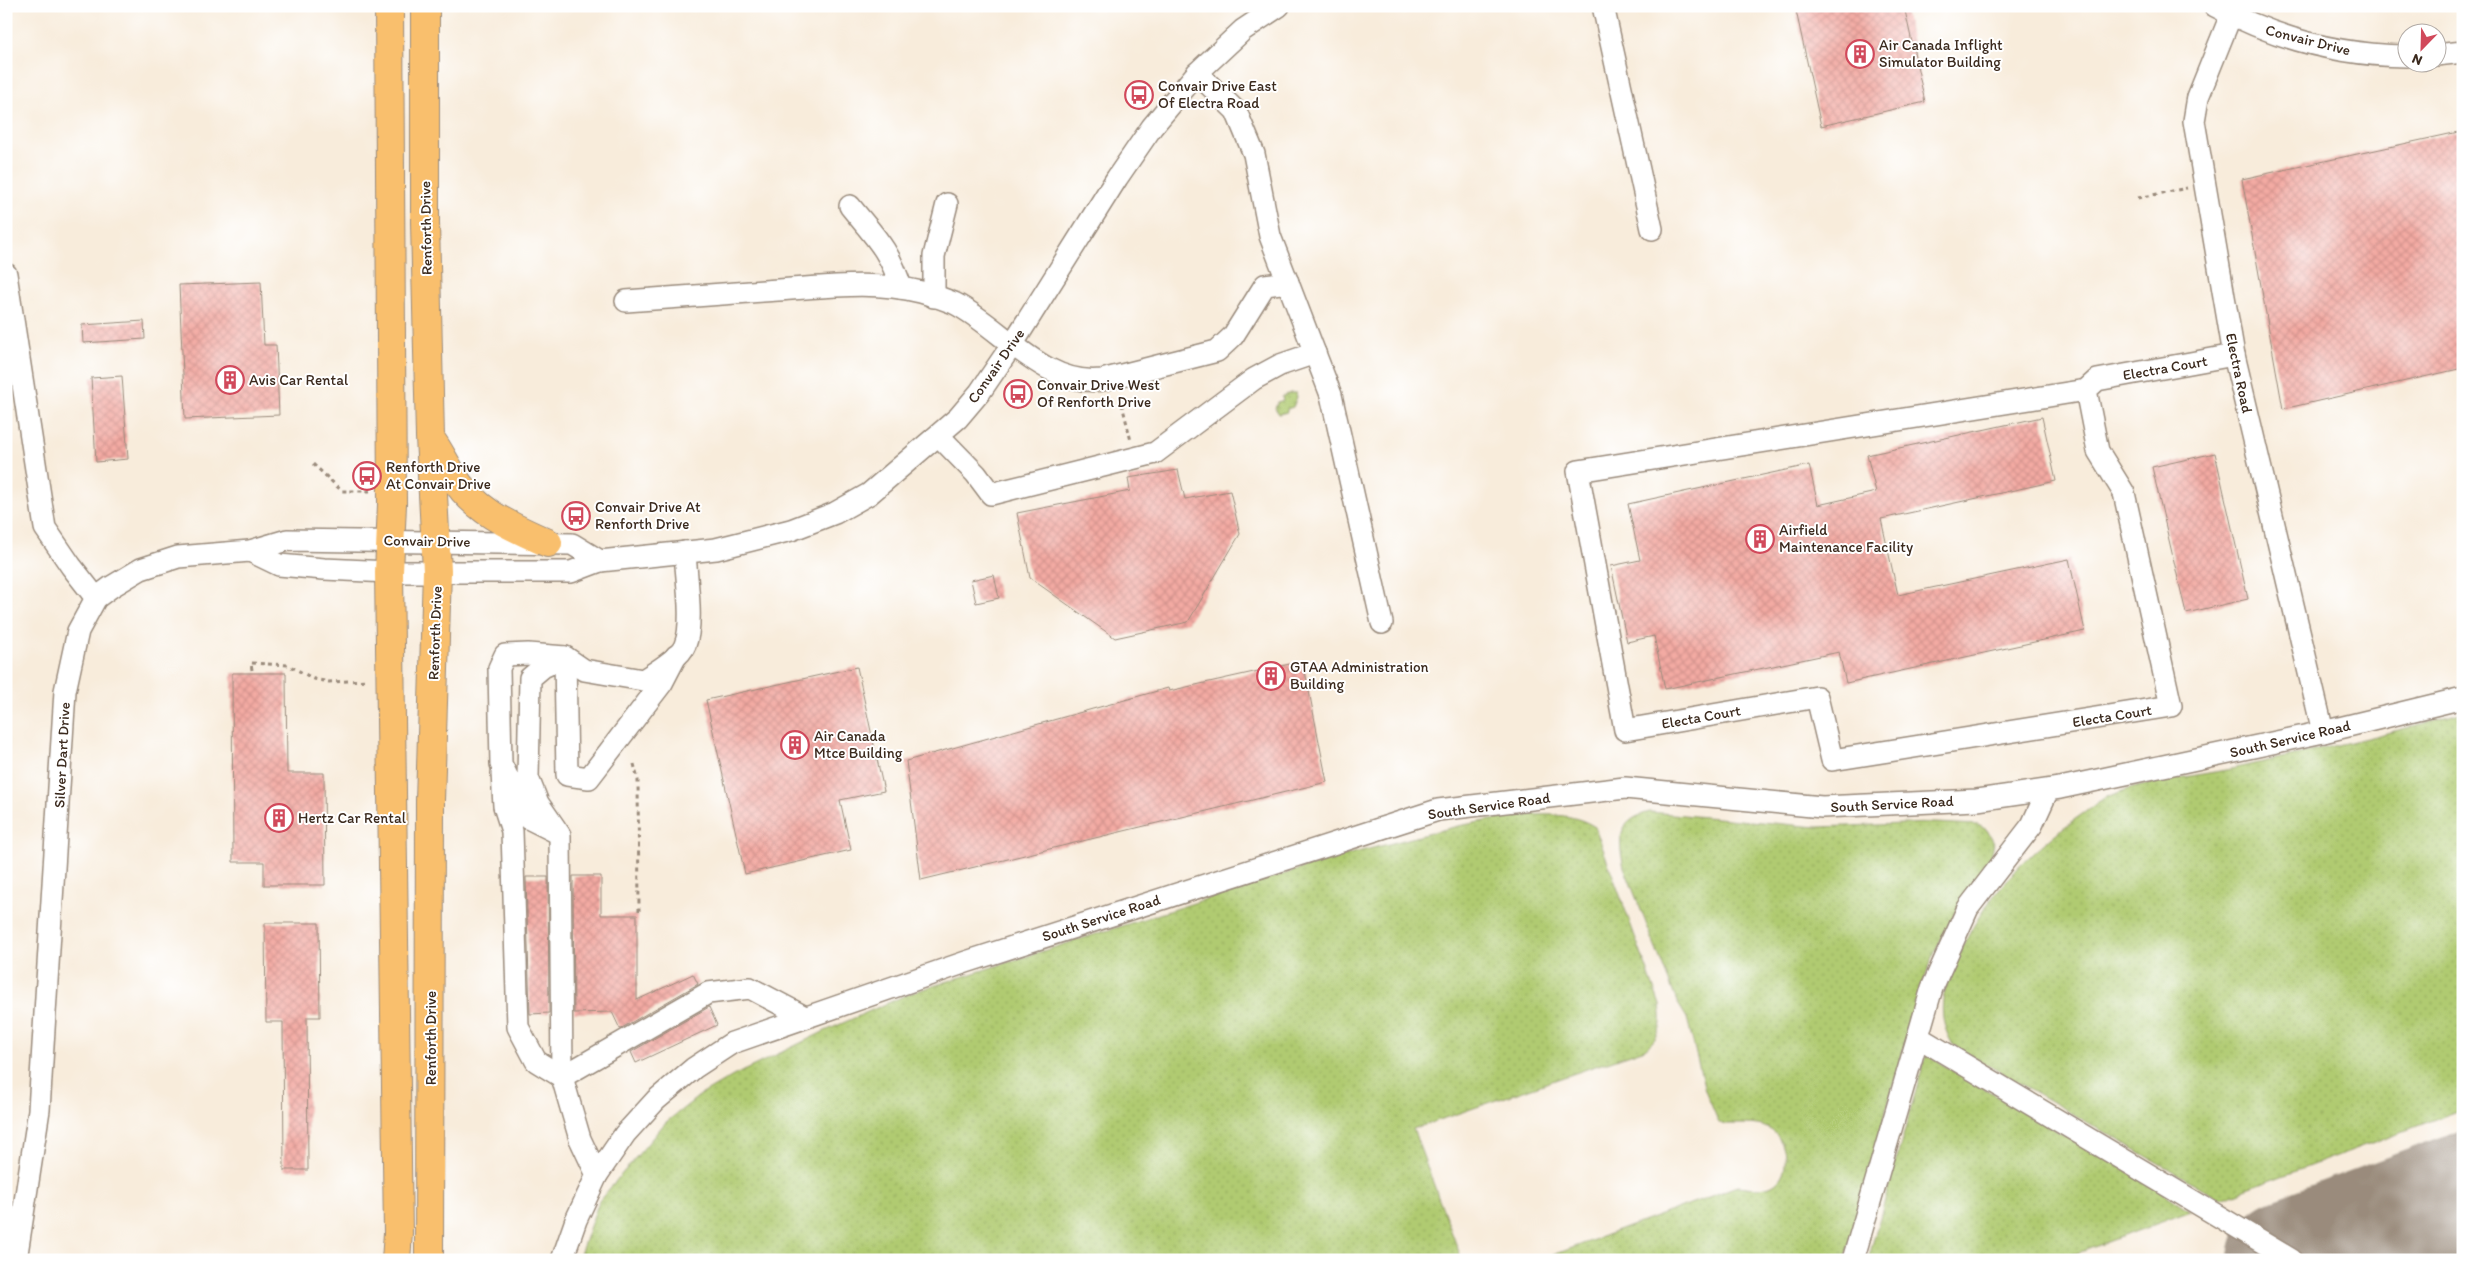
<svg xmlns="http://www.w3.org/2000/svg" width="2469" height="1266" viewBox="0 0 2469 1266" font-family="Itim,sans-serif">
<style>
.grass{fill:url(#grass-dots);stroke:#767a48}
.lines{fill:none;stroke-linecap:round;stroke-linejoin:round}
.runway{stroke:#9a8b7c;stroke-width:128}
.building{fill:url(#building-cross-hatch)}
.minor-casing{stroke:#9a8b7c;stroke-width:24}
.major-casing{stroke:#9a8b7c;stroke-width:30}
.path{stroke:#9a8b7c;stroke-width:3;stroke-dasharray:4 4;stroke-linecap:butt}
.minor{stroke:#fff;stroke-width:21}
.major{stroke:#f9bf6d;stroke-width:28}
.labels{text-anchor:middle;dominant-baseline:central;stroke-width:4;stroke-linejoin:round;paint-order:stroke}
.street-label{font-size:15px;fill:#3b2a1e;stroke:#fff}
.poi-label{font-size:15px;fill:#3b2a1e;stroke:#fff;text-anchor:start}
</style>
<defs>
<pattern id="grass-dots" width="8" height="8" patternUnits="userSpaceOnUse" patternTransform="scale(1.25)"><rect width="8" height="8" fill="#b0cb71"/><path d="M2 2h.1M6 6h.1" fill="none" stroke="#98ae61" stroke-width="1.8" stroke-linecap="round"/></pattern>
<pattern id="building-cross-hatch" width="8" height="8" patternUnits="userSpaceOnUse" patternTransform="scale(1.25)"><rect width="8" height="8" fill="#f3aaa3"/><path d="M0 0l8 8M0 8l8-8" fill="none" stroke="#d1928c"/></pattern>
</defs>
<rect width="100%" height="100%" fill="#fff"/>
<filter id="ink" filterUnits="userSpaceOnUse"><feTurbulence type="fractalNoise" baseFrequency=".02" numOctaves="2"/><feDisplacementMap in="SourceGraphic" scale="10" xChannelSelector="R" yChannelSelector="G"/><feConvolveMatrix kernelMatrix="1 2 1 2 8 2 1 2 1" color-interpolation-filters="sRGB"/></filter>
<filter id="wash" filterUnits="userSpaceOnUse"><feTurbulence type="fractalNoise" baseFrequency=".0096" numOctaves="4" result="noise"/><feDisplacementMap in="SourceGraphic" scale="20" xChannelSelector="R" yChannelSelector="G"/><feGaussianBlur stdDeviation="1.12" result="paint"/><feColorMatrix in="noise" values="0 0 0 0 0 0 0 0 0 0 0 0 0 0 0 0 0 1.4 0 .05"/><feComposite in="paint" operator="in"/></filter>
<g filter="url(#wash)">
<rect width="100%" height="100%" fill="#f8ecdb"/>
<!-- grass -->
<g class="grass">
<polygon points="1290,393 1296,393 1297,397 1293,407 1287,409 1287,412 1279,414 1275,408 1278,402 1283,400 1282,397"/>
<path d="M 2463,712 L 2463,1109 L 2221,1199 L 1953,1045 C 1932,1009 1946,984 1962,949 C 1986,894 2032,849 2081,815 C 2090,809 2099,800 2109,796 C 2142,782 2195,776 2231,769 C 2309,752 2386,735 2463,712 Z"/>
<path d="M 1650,812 L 1817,827 L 1934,823 L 1978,825 L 1987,830 L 1994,842 L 1990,864 L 1957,909 L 1937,947 L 1918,996 L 1845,1260 L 1540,1260 L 1738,1186 C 1748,1187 1762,1190 1772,1185 C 1793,1174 1787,1138 1769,1129 C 1756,1121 1735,1126 1719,1123 L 1705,1090 L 1687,1018 L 1677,1002 L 1624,867 C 1617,838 1618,820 1650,812 Z"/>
<path d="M 1519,815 C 1546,815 1572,812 1595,827 L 1660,1005 C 1663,1026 1661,1035 1645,1049 L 1413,1129 L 1462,1260 L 578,1260 L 599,1201 L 665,1123 L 699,1096 L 733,1076 L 825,1031 L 908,994 L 1338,857 L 1458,826 Z"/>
<polygon points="1926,1055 2148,1183 2191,1211 2059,1260 1868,1260"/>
</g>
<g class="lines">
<!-- runway -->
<polyline class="runway" points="2293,1260 2463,1197"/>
</g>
<g id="blocks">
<!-- building -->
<g class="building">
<polygon points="1795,6 1904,6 1925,102 1821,126"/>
<polygon points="2463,131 2463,368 2283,409 2242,179"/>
<polygon points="261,282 264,345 276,345 279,415 185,419 179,285"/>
<polygon points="144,321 145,339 83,343 82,325"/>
<polygon points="122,376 128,459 96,462 91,378"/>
<polygon points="2042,417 2056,481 1881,519 1898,595 2069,559 2085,631 1846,683 1839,652 1665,689 1654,636 1627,642 1611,566 1640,560 1628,504 1809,465 1818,505 1876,492 1867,455"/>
<polygon points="2215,453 2248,599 2186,613 2152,467"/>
<polygon points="1178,470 1185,499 1230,491 1240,534 1188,622 1115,638 1030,578 1017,513 1130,491 1128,478"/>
<polygon points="994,575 999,598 976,603 971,580"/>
<polygon points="1303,661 1327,782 921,880 906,761 1168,688 1169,691"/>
<polygon points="857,667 884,791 840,800 851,850 745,874 706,700"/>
<polygon points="232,673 286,673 287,773 324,773 325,885 264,885 264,862 233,862"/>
<polygon points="573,876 601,876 601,915 637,915 637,1000 693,974 698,984 620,1029 612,1012 574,1013"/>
<polygon points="526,877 548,877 549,1013 530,1014"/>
<polygon points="265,923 319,923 320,1017 307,1017 308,1170 284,1170 283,1022 266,1022"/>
<polygon points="709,1007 717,1025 636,1063 631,1052"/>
</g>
</g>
</g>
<g filter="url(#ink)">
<use href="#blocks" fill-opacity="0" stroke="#9a8b7c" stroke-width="1"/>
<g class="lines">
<defs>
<g id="minor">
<polyline points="1603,6 1652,229"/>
<path d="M 2215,6 C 2274,38 2339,55 2406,56"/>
<polyline points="2231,15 2198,97 2194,121 2234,355 2323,732"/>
<polyline points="2436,55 2463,52"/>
<polyline points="1197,73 1236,111 1254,154 1270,236 1331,395 1382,623"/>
<path d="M 850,206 C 874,236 890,250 901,288"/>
<polyline points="6,274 45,528 71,566 96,598"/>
<polyline points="934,297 934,256 947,204"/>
<path d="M 626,301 C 677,297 727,294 778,290 C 825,287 874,280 921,292 C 932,295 944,299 954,303 C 1002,327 1043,387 1102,380 L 1217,351 L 1233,336 L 1265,285 L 1288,282"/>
<polyline points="2086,390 2098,451 2124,493 2171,706 1832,760 1817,697 1625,730 1578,471 2086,390 2097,380 2234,355"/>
<polyline points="939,436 976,474 991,494 1155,453 1254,379 1280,365 1315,353"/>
<polyline points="250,551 279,565 324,569 389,572 571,572 600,561 716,549 791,530 835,513 869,494 958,418 980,392 1012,345 1117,178 1152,127 1197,73 1243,30 1279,6"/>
<polyline points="502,773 504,806 512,831 518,1027 536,1061 562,1077"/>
<path d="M 558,833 L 528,818 L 501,764 L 499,668 L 505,655 L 528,654 L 565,657 L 584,670 L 643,680 C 654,673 681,657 685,645 C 694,624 686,576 685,552"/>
<polyline points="1918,1037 2292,1260"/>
<polyline points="562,1077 708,993 750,988 805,1017"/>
<polyline points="597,1175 580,1139 562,1077 560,835 538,803 528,778 530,678 543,667 565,657 567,775 589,778 662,683 676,656"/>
<polyline points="16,1260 39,1110 65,691 78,631 96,598 111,587 141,569 178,557 250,551 287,540 572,544 600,561"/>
<polyline points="562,1260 576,1220 597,1175 625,1134 656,1100 694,1068 732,1043 966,962 1438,810 1625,788 1822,807 1977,800 2060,788 2323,732 2463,698"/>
<polyline points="1853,1260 1932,988 1968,908 2032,825 2048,790"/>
</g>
<g id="major">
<polyline points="389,6 392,504 389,572 398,1233 396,1260"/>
<polyline points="425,6 425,222 430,437 437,571 430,801 429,1260"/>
<path d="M 432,441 C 440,452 445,463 452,474 C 473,511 512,527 548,543"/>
</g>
</defs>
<!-- minor casing -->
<use href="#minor" class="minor-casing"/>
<!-- major casing -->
<use href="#major" class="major-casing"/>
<!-- path -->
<g class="path">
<polyline points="2138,198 2187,188"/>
<polyline points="1120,396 1131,441"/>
<polyline points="313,464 342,491 370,491"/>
<polyline points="252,670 251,663 288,665 314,679 329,682 368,680"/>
<polyline points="634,764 638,780 639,911"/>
</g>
<!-- minor -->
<use href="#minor" class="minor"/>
<!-- major -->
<use href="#major" class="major"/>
</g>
</g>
<!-- icons -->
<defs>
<symbol id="building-ring" viewBox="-11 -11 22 22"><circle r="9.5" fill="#fff" stroke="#d1495b" stroke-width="1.5"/><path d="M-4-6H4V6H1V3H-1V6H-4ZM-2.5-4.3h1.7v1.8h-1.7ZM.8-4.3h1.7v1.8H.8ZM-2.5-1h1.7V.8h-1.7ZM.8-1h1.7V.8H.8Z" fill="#d1495b"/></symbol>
<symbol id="bus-ring" viewBox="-11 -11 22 22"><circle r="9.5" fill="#fff" stroke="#d1495b" stroke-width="1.5"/><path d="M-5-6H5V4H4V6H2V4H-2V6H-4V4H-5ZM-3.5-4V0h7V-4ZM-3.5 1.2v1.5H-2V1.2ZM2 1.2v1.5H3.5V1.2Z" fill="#d1495b"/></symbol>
</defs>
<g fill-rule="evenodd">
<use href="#building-ring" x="1844" y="38" width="32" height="32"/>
<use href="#bus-ring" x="1123" y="79" width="32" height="32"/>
<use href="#building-ring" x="214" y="364" width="32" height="32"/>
<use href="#bus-ring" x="1002" y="378" width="32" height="32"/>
<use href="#bus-ring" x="351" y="460" width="32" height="32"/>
<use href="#bus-ring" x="560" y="500" width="32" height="32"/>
<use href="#building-ring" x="1744" y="523" width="32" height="32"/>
<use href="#building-ring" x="1255" y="660" width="32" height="32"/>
<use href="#building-ring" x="779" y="729" width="32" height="32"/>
<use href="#building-ring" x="263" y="802" width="32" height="32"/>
</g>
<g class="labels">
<!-- street labels -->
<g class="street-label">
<text transform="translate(2308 40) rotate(14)">Convair Drive</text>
<text transform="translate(426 228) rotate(-91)">Renforth Drive</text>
<text transform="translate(996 366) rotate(-55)">Convair Drive</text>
<text transform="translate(2165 368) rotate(-10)">Electra Court</text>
<text transform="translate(2239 373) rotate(78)">Electra Road</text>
<text transform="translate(427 541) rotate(1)">Convair Drive</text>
<text transform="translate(435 633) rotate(-88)">Renforth Drive</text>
<text transform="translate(2112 716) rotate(-9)">Electa Court</text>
<text transform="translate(1701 717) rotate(-10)">Electa Court</text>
<text transform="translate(2290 739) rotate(-13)">South Service Road</text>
<text transform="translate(62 755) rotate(-87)">Silver Dart Drive</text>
<text transform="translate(1892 804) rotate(-3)">South Service Road</text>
<text transform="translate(1489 806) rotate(-8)">South Service Road</text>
<text transform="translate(1101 918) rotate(-18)">South Service Road</text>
<text transform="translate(431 1038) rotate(-90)">Renforth Drive</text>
</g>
<!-- poi labels -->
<g class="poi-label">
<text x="1879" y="45">Air Canada Inflight<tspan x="1879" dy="17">Simulator Building</tspan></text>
<text x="1158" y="86">Convair Drive East<tspan x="1158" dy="17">Of Electra Road</tspan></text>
<text x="249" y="380">Avis Car Rental</text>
<text x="1037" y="385">Convair Drive West<tspan x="1037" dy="17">Of Renforth Drive</tspan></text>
<text x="386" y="467">Renforth Drive<tspan x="386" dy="17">At Convair Drive</tspan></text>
<text x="595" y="507">Convair Drive At<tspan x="595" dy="17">Renforth Drive</tspan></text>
<text x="1779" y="530">Airfield<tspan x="1779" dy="17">Maintenance Facility</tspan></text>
<text x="1290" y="667">GTAA Administration<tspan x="1290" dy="17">Building</tspan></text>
<text x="814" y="736">Air Canada<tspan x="814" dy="17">Mtce Building</tspan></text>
<text x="298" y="818">Hertz Car Rental</text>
</g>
</g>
<!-- margin -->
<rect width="2469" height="1266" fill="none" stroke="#fff" stroke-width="25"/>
<!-- north arrow -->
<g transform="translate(2422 48) rotate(203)"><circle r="24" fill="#ffffff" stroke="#b1aaa5"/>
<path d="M0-4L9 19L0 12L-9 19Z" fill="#d1495b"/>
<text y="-8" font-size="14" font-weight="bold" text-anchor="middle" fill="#3b2a1e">N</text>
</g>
</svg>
